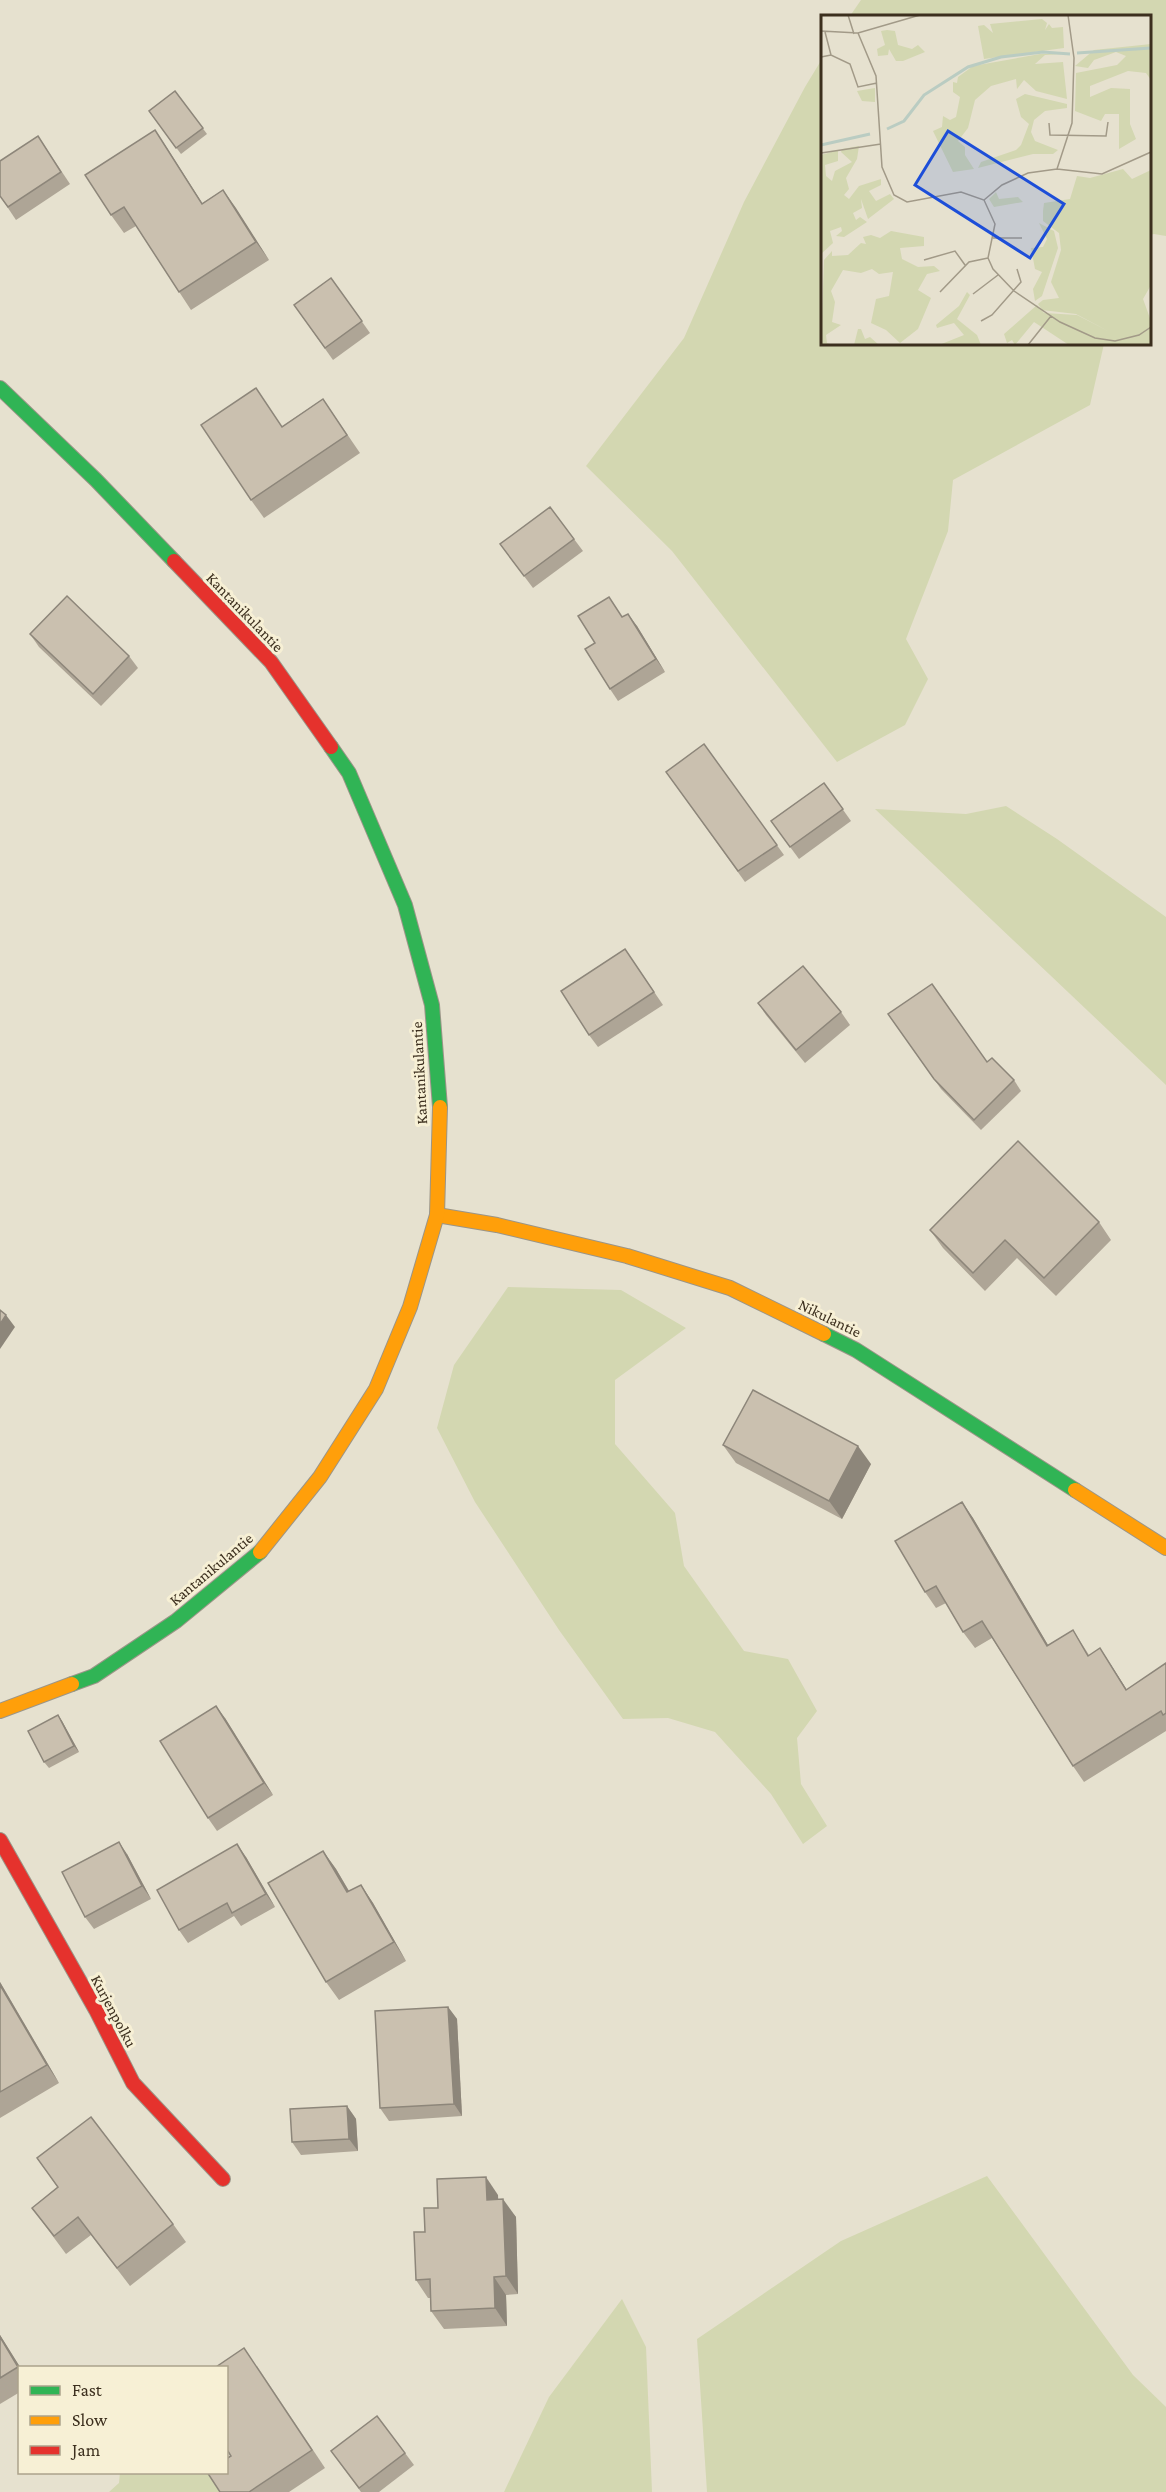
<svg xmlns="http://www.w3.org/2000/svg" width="1166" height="2492" viewBox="0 0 1166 2492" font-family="'Crimson Pro',serif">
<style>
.green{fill:#d3d7b1}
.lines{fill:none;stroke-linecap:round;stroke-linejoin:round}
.fast-casing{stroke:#9b9588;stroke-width:16}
.slow-casing{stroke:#9b9588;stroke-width:16}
.jam-casing{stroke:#9b9588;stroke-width:16}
.fast{stroke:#30b455;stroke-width:14}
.slow{stroke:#ff9f0a;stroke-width:14}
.jam{stroke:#e5322d;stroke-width:14}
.wall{fill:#aea596}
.shaded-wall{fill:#8d867a}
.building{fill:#cac0af;stroke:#8d867a;stroke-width:1.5}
.labels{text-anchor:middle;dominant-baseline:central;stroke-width:6;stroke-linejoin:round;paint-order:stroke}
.street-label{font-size:16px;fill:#3c2f1e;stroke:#f7f0d5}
.inset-river{fill:none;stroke:#baccc2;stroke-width:3}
.inset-road{fill:none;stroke:#a29a88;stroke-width:1.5}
.view{fill:#1d4ed8;fill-opacity:0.15;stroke:#1d4ed8;stroke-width:3}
.inset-edge{fill:none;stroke:#3c2f1e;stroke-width:3}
</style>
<rect width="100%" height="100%" fill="#e6e1cf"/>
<!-- green -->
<g class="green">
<polygon points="861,0 1166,0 1166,236 1154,234 1150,235 1150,16 850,16"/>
<polygon points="822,59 822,344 1104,344 1090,405 953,480 948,531 906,639 928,679 905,725 837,762 672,551 586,466 684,338 744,202 805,87"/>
<polygon points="1006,806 1057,839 1166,917 1166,1085 875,809 966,814"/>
<polygon points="508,1287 621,1290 686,1328 615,1380 615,1444 675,1513 684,1566 744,1651 788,1659 817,1711 797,1738 801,1784 827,1826 803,1844 771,1794 715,1732 668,1718 623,1719 559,1630 475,1502 437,1428 454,1365"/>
<polygon points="987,2176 1133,2375 1166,2407 1166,2492 707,2492 697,2339 841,2241"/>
<polygon points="622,2299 646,2347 652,2492 504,2492 549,2397"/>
<polygon points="120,2472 220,2473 236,2492 109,2492 119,2483"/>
</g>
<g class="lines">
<defs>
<g id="fast">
<polyline points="0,388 96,480 174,561"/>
<polyline points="331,747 349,773 405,905 432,1005 440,1107"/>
<polyline points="824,1334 856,1350 1075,1490"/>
<polyline points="72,1684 94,1676 176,1621 260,1552"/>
</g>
<g id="slow">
<polyline points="437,1215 497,1225 627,1256 730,1288 824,1334"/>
<polyline points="1075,1490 1166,1548"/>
<polyline points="260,1552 320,1477 376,1389 410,1307 437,1215 440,1107"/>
<polyline points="0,1711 72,1684"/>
</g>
<g id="jam">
<polyline points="174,561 271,662 331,747"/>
<polyline points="0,1840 96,2010 133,2083 223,2179"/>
</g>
</defs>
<!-- fast casing -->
<use href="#fast" class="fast-casing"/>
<!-- slow casing -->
<use href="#slow" class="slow-casing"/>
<!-- jam casing -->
<use href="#jam" class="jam-casing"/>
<!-- fast -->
<use href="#fast" class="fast"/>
<!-- slow -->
<use href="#slow" class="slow"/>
<!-- jam -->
<use href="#jam" class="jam"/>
</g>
<!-- wall -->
<g class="wall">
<polygon points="175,91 207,134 181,154 149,111"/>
<polygon points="155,130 202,203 223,190 269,260 191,310 136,226 124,233 111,215"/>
<polygon points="38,136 70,184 16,220 0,196"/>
<polygon points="331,278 370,333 333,360 294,305"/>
<polygon points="323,399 360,453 264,518 251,500 282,426"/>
<polygon points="574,539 583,551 533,588 500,544"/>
<polygon points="622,617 637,626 665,672 618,701 610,689 595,643"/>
<polygon points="30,634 129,656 138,668 101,706 39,647"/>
<polygon points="704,744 784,855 745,882 666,772"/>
<polygon points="824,783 851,821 799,859 771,821"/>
<polygon points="625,949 663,1005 598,1047 589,1035"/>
<polygon points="758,1003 841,1012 850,1025 805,1063 766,1015"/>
<polygon points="888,1014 987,1062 1014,1080 1021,1091 981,1130 941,1089"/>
<polygon points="1099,1222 1111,1240 1056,1296 1017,1258 985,1291 943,1248 930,1230"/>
<polygon points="723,1445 871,1464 842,1519 736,1463"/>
<polygon points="962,1502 973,1518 1048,1645 1073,1630 1089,1655 1111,1665 1127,1690 1166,1663 1166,1731 1084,1782 1073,1766 992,1638 975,1648 963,1632 946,1603 936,1608 925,1592"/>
<polygon points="58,1715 62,1721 79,1752 49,1768 44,1762"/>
<polygon points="225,1718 273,1795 217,1831 208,1818"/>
<polygon points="323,1851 336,1869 349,1891 361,1885 373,1903 406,1961 339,2000 326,1982"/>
<polygon points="127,1854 151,1899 94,1929 85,1917"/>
<polygon points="246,1857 275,1907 241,1926 234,1916 188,1943 179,1930"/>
<polygon points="0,1982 59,2083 0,2118"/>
<polygon points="448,2007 457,2019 462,2116 389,2121 380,2108"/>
<polygon points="347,2106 356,2119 358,2151 301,2155 292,2142"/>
<polygon points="37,2158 173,2224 186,2242 130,2286 91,2235 66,2254 32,2208 58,2188"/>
<polygon points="498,2195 498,2199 516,2217 518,2294 506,2295 507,2326 444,2329 431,2311 431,2298 428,2298 416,2280 425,2232 438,2208"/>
<polygon points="0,2335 20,2367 20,2392 0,2404"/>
<polygon points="257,2366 325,2468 289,2492 220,2492"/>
<polygon points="331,2451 405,2453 414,2465 379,2492 361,2492"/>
</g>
<!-- shaded-wall -->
<g class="shaded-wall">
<polygon points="155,130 167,148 214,222 202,204"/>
<polygon points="223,190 236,208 269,260 256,242"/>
<polygon points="628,614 637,626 665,672 656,659"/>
<polygon points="6,1315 15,1327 0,1349 0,1324"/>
<polygon points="858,1446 871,1464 842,1519 829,1501"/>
<polygon points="962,1502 973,1518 1058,1662 1047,1646"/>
<polygon points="1100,1648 1111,1665 1137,1706 1126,1690"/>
<polygon points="216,1706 225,1718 273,1795 264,1783"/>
<polygon points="58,1715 62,1721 79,1752 74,1746"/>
<polygon points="119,1842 127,1854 151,1899 142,1886"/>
<polygon points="237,1844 246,1857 275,1907 266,1894"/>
<polygon points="323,1851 336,1869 360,1910 347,1892"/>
<polygon points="361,1885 373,1903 406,1961 394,1942"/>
<polygon points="0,1982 59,2083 47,2065 0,1985"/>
<polygon points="448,2007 457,2019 462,2116 454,2104"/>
<polygon points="347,2106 356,2119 358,2151 349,2139"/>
<polygon points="486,2177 498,2195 499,2218 487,2200"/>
<polygon points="503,2199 516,2217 518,2294 506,2276"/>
<polygon points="494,2277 506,2295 507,2326 495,2308"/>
<polygon points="0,2335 20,2367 20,2369 0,2337"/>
</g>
<!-- building -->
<g class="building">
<polygon points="175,91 203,128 176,148 149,111"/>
<polygon points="155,130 202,204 223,190 256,242 179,292 124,207 111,215 85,175"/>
<polygon points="38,136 61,172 8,207 0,196 0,161"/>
<polygon points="331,278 362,321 325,348 294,305"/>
<polygon points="256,388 282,427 323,399 347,435 251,500 201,425"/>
<polygon points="550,507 574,539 524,576 500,544"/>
<polygon points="67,596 129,656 93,694 30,634"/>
<polygon points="609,597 622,617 628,614 656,659 610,689 585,649 595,643 578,616"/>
<polygon points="704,744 777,845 738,871 666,772"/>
<polygon points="824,783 843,809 790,847 771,821"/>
<polygon points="625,949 654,992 589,1035 561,991"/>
<polygon points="803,966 841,1012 796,1050 758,1003"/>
<polygon points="932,984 987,1062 992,1058 1014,1080 974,1120 934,1079 888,1014"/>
<polygon points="1018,1141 1099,1222 1044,1278 1005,1240 973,1273 930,1230"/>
<polygon points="0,1310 6,1315 0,1324"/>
<polygon points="753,1390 858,1446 829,1501 723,1445"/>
<polygon points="962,1502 1047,1646 1073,1630 1088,1656 1100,1648 1126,1690 1166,1663 1166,1713 1163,1715 1161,1711 1073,1766 982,1621 963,1632 936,1586 925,1592 895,1541"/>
<polygon points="216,1706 264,1783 208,1818 160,1741"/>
<polygon points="58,1715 74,1746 44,1762 28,1731"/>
<polygon points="119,1842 142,1886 85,1917 62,1872"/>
<polygon points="237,1844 266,1894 232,1913 227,1903 179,1930 157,1890"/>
<polygon points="323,1851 347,1892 361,1885 394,1942 326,1982 268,1883"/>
<polygon points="0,1985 47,2065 0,2092"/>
<polygon points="448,2007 454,2104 380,2108 375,2011"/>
<polygon points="347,2106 349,2139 292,2142 290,2109"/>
<polygon points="91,2117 173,2224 117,2268 78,2217 54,2236 32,2208 58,2187 37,2158"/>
<polygon points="486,2177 487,2200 503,2199 506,2276 494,2277 495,2308 431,2311 430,2279 416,2280 414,2232 425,2232 424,2208 438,2208 437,2179"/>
<polygon points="0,2337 18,2367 0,2378"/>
<polygon points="244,2348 312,2450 249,2492 220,2492 207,2472 226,2472 226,2459 231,2456 226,2448 226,2367 216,2367"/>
<polygon points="377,2416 405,2453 359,2488 331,2451"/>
</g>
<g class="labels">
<!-- street labels -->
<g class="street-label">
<text transform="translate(245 612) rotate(46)">Kantanikulantie</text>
<text transform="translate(419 1073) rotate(-93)">Kantanikulantie</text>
<text transform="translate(830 1318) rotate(26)">Nikulantie</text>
<text transform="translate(211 1569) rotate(-40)">Kantanikulantie</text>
<text transform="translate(114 2011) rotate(62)">Kurjenpolku</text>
</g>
</g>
<!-- overview -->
<g transform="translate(821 15)">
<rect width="330" height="330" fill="#e6e1cf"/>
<path d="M 221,4 L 226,8 L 224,15 L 228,9 L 231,13 L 242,12 L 243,33 L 163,44 L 157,11 L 163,10 L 172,18 L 169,9 ZM 66,15 L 74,16 L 77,30 L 91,34 L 97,30 L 104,37 L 82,46 L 75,46 L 68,34 L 67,40 L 57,41 L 56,34 L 64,30 L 60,16 ZM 330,29 L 330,65 L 325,58 L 307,56 L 269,71 L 269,82 L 290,73 L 309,74 L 309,109 L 315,124 L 298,134 L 298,99 L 284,99 L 280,106 L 254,96 L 255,58 L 296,50 L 305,41 L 295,37 L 273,45 L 267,53 L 254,51 L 273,35 ZM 219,39 L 241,39 L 224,40 L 214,49 L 242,47 L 246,84 L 215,76 L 203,65 L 196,74 L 195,64 L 170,71 L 154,85 L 147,113 L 137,126 L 144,132 L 144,140 L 153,154 L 132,157 L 112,116 L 121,112 L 122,101 L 129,105 L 135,102 L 139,82 L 132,77 L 132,67 L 136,68 L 137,62 L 152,51 ZM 54,73 L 54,87 L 41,86 L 36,76 ZM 204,79 L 246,89 L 246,93 L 224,96 L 213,105 L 210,117 L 214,126 L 237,135 L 232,139 L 212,139 L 157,153 L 160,147 L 195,135 L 200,130 L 208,109 L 200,102 L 195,84 ZM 38,131 L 36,144 L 25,163 L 28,174 L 23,180 L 28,184 L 38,171 L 60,164 L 60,170 L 48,176 L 55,186 L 69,179 L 73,184 L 47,204 L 40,184 L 41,193 L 32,198 L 35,205 L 39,202 L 46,207 L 23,222 L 15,221 L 21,216 L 20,212 L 9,216 L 12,228 L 0,239 L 0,140 L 17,135 L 17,146 L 4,150 L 5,161 L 11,166 L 14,156 L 31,147 L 20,137 L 21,134 ZM 302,154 L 311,164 L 330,155 L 330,270 L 322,284 L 330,306 L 330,330 L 248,330 L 213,307 L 194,330 L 191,325 L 186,328 L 183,319 L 216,290 L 223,298 L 256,300 L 289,317 L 255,299 L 221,295 L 217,289 L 222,285 L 238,283 L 230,267 L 240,235 L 238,218 L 222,206 L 222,196 L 223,188 L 249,184 L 256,161 L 269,163 ZM 175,177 L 178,184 L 197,182 L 202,187 L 173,192 L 168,184 ZM 218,208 L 233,216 L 237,233 L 221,281 L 214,286 L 212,274 L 221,257 L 214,254 L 210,233 L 222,232 L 226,224 ZM 70,216 L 103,222 L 103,231 L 79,233 L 81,244 L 97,252 L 113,251 L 119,256 L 106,259 L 97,275 L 110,283 L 97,314 L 79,328 L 65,315 L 50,308 L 55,284 L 68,281 L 72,257 L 58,259 L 51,254 L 40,258 L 22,255 L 10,276 L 14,287 L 11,307 L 20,310 L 5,320 L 6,328 L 12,330 L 0,330 L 3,245 L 11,236 L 11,241 L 27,240 L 40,228 L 45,229 L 42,222 L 50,220 L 59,223 ZM 146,277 L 149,280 L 136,304 L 156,320 L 160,330 L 118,330 L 143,320 L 133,308 L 116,313 L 115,310 L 138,291 ZM 37,314 L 40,314 L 44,324 L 49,322 L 58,330 L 33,330 Z" fill="#d3d7b1"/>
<path class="inset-river" d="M 256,38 L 330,33M 66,114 L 83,106 L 103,80 L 147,52 L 180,42 L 222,37 L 249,39M 0,130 L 49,119"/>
<path class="inset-road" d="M 27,0 L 33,19M 0,16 L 37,18 L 99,0M 4,17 L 10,40M 37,18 L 55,61 L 61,152 L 73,180 L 86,187 L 140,177 L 163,185 L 174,209 L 167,243 L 172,254 L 193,276 L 239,307 L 274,323 L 294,326 L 318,320 L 330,312M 0,42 L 10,40 L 29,49 L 37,72 L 56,68M 228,108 L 229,120 L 285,121 L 287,107M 0,138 L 60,129M 236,154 L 251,108 L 253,43 L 247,0M 163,185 L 181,170 L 207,158 L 236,154 L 281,159 L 330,137M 172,223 L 201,223M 103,245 L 134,236 L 144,250M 119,277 L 148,247 L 167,243M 152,279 L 177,260M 160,306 L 171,300 L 200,267 L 196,254M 207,330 L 230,301"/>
<path class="view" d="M 127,116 L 243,189 L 209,243 L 94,170 Z"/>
<rect width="330" height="330" class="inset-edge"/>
</g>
<!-- legend -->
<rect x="18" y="2366" width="210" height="108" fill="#f7f0d5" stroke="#aca38c" stroke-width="1.5"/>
<rect x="30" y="2386" width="30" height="9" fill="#30b455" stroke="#aca38c" stroke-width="1.5"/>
<text x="72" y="2396" font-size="18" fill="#3c2f1e">Fast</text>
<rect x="30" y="2416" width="30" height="9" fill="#ff9f0a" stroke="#aca38c" stroke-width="1.5"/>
<text x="72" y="2426" font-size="18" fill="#3c2f1e">Slow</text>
<rect x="30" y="2446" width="30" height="9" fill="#e5322d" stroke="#aca38c" stroke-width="1.5"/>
<text x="72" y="2456" font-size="18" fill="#3c2f1e">Jam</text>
</svg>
